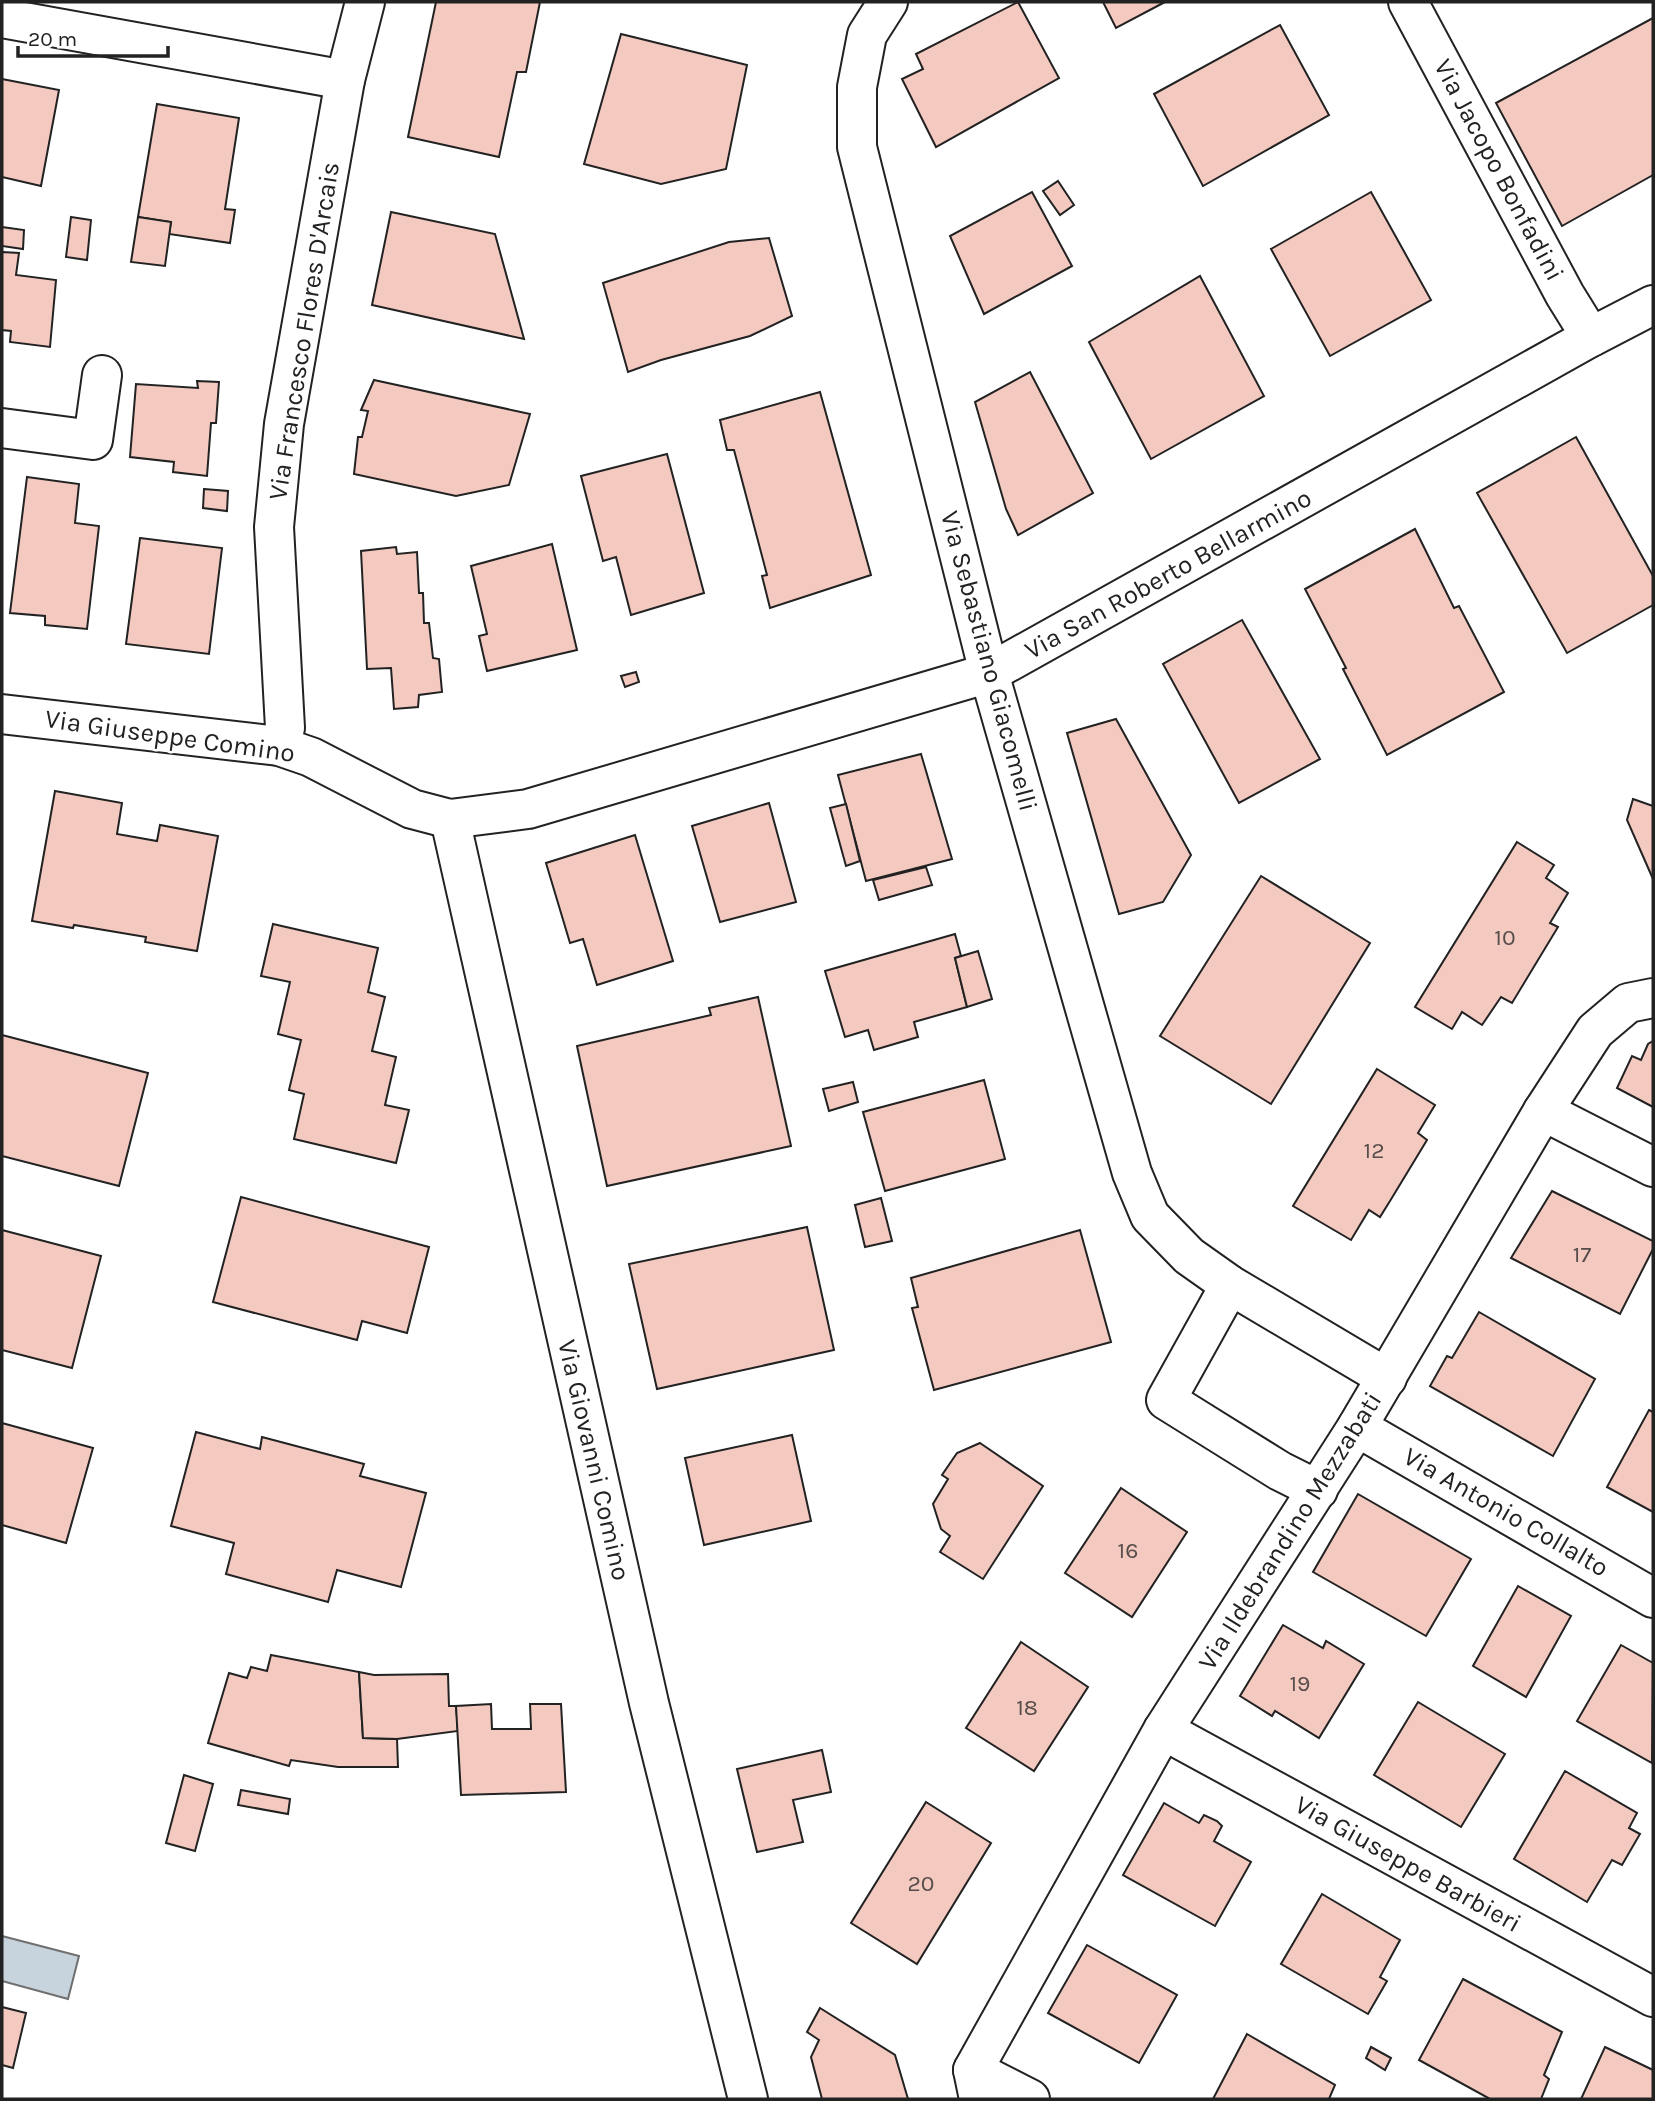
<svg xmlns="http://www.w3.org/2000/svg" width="1655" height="2101" viewBox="0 0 1655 2101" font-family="Karla,sans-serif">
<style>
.water{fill:#c7d3dd;stroke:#6f6f6f;stroke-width:2}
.building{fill:#f3c9c0;stroke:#222;stroke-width:2}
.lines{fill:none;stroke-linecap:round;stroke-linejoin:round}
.minor-casing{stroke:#222;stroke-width:42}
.minor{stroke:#fff;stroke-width:38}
.labels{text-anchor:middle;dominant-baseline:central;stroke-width:5;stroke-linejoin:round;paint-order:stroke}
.number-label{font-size:23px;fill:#564c4a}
.street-label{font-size:26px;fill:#222;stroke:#fff}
</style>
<rect width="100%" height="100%" fill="#fff"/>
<!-- water -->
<polygon class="water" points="2,1936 79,1956 68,1999 2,1981"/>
<!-- building -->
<g class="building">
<polygon points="436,2 540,2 526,72 517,72 499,157 408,137"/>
<polygon points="1018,2 1059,78 936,147 902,79 923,69 916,54"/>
<polygon points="1103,2 1165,2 1116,28"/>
<polygon points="1653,18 1653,175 1562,226 1496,103"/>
<polygon points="1280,25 1329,115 1203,186 1154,94"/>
<polygon points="621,34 747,65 726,169 661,184 584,164"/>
<polygon points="2,79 59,90 41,186 2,177"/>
<polygon points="157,104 239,118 225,209 235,210 230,243 169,234 171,222 138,217"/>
<polygon points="1058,181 1074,205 1060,215 1043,191"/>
<polygon points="1032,192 1072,266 984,314 950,236"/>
<polygon points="1371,192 1431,300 1330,356 1271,249"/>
<polygon points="391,212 495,234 524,339 372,305"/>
<polygon points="71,217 91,220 87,260 66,257"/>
<polygon points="138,217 171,222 165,266 131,262"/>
<polygon points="2,227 24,230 23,249 2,246"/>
<polygon points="769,238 792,316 750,336 661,360 628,372 603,283 729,242"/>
<polygon points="2,252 19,253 16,275 56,280 50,347 10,342 11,331 2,330"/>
<polygon points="1200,276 1264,396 1151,459 1089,342"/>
<polygon points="1030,372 1093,493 1018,535 1006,509 975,402"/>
<polygon points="374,380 530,414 509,485 456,496 354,474 358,437 362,437 368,411 361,410"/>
<polygon points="197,381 219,382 216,423 211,423 207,476 173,472 174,462 130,457 136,384 198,388"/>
<polygon points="820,392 871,575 770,608 762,576 767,575 734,450 727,450 720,420"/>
<polygon points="1576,437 1653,576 1653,605 1567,653 1477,493"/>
<polygon points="667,454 704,593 631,615 616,557 603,561 581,476"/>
<polygon points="27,477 79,484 75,523 99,526 87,629 45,625 45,616 10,613"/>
<polygon points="204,489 228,491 227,511 203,508"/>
<polygon points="1415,529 1454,608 1459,606 1504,692 1387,755 1343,669 1346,668 1305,589"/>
<polygon points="140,538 222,548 209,654 126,644"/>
<polygon points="552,544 577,650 487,671 479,636 487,634 471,566"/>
<polygon points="396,547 397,554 417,552 419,593 423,593 424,623 429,623 433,658 439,659 442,692 419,695 418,707 394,709 391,668 367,669 361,551"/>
<polygon points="1242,620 1320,759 1239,803 1163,664"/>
<polygon points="636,672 639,682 625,687 621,676"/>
<polygon points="1116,719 1191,855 1163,902 1119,914 1067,733"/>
<polygon points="921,754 952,859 866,881 838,775"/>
<polygon points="55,791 122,803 117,834 157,841 160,825 218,836 197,951 145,942 146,937 74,925 73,928 32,921"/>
<polygon points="1633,799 1653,806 1653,879 1627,820"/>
<polygon points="769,803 796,902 720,922 692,826"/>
<polygon points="846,804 860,861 846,866 830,808"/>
<polygon points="635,835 673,961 597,985 583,939 570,943 546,863"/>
<polygon points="1517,842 1554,865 1546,878 1568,893 1550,923 1558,927 1512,1003 1501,997 1482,1025 1462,1012 1452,1029 1415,1007"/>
<polygon points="926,867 932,885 879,900 873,880"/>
<polygon points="1261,876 1370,943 1271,1104 1160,1036"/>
<polygon points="273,924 378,948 368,992 385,997 372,1051 396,1057 385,1105 409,1110 396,1163 294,1139 304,1094 289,1090 301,1040 278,1034 290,982 261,976"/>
<polygon points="955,934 961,956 955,958 967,1007 914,1022 918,1037 874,1050 868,1030 845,1037 825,971"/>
<polygon points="978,951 992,999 967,1007 955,958"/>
<polygon points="758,997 791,1146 607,1186 577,1046 711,1015 709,1008"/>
<polygon points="2,1035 148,1073 119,1186 2,1156"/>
<polygon points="1653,1041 1653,1107 1617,1088 1632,1056 1641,1060 1648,1044"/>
<polygon points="1377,1069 1435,1105 1418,1133 1427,1140 1390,1201 1380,1217 1369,1210 1351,1240 1293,1206"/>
<polygon points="984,1080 1005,1159 885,1191 863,1112"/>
<polygon points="853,1082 858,1102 829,1111 823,1089"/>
<polygon points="1552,1191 1653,1241 1653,1249 1620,1314 1511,1258"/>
<polygon points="241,1197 429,1247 407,1333 362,1321 357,1340 213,1302"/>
<polygon points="881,1198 892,1241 865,1247 855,1205"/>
<polygon points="807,1227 834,1350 657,1389 629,1264"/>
<polygon points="2,1230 101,1256 72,1368 2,1350"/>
<polygon points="1080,1230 1111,1342 934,1390 912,1308 918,1307 911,1278"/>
<polygon points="1479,1312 1595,1379 1553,1456 1430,1386 1447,1356 1452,1358"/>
<polygon points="1649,1410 1653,1412 1653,1512 1607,1487"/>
<polygon points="2,1423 93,1448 66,1543 2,1525"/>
<polygon points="196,1432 260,1449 262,1437 364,1464 360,1476 426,1493 401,1587 337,1570 328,1602 226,1574 234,1543 171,1526"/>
<polygon points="792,1435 811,1521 704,1545 685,1458"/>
<polygon points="980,1443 1043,1486 983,1579 940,1552 950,1536 941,1529 933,1504 948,1479 942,1475 957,1453"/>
<polygon points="1121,1488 1187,1532 1132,1617 1065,1573"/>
<polygon points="1358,1494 1471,1559 1426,1636 1313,1572"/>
<polygon points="1518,1586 1571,1616 1526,1697 1473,1666"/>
<polygon points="1283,1625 1323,1648 1326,1641 1364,1664 1319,1738 1275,1711 1272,1716 1240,1696"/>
<polygon points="1021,1642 1088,1687 1034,1771 966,1728"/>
<polygon points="1621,1645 1653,1663 1652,1763 1577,1721"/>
<polygon points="271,1655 359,1672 363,1738 397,1739 398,1767 338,1767 291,1760 289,1766 208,1743 229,1673 247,1678 251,1667 267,1671"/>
<polygon points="359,1672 374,1675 448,1674 449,1706 456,1706 458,1731 397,1739 363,1738"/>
<polygon points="1418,1702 1505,1754 1461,1827 1374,1775"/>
<polygon points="491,1704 492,1729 531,1729 530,1704 561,1704 566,1792 461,1795 456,1706"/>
<polygon points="822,1750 831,1792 793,1800 803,1842 757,1852 737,1769"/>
<polygon points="1565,1771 1637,1813 1629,1828 1640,1834 1622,1865 1612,1860 1587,1902 1514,1859"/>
<polygon points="184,1775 213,1784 195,1851 166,1843"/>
<polygon points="241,1790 290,1799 288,1814 238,1805"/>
<polygon points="926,1802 991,1843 917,1964 851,1923"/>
<polygon points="1164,1803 1199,1823 1204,1815 1217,1821 1222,1826 1214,1841 1251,1862 1215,1926 1123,1875"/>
<polygon points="1322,1894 1400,1940 1380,1977 1387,1981 1368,2014 1281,1964"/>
<polygon points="1087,1945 1177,1995 1139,2063 1048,2013"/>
<polygon points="1463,1979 1562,2032 1544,2075 1549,2079 1541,2099 1490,2099 1419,2060"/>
<polygon points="2,2007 26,2013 13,2068 2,2065"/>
<polygon points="820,2008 895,2055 908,2099 822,2099 811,2057 819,2040 807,2032"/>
<polygon points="1247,2034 1335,2085 1329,2099 1213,2099"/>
<polygon points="1371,2047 1391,2058 1385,2070 1366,2058"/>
<polygon points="1605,2047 1653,2070 1653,2099 1581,2099"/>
</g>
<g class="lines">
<defs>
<g id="minor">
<polyline points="888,2 867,35 857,87 857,147 989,673 1132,1173 1150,1216 1189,1256 1230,1285 1387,1378"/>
<polyline points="1408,2 1565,295 1591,337"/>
<polyline points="2,18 345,80"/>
<polyline points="2,428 93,440 102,375"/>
<polyline points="2,714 279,746 311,757 412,809 450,819 528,809 989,673 1591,337 1653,305"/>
<polyline points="279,746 285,728 274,527 284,424 345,80 365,2"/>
<polyline points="450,819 649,1703 748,2099"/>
<polyline points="1543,1111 1653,1167"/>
<polyline points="1230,1285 1166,1400 1280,1471 1318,1490"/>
<polyline points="1357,1427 1653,1598"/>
<polyline points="1163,1730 1653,1997"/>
<polyline points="973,2070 1030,2099"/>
<polyline points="979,2099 973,2070 1163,1730 1357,1427 1543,1111 1595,1031 1628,1003 1653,998"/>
</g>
</defs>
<!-- minor casing -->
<use href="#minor" class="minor-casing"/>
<!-- minor -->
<use href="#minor" class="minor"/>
</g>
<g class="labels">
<!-- number labels -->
<g class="number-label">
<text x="1505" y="937">10</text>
<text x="1374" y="1150">12</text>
<text x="1582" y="1254">17</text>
<text x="1128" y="1550">16</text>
<text x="1300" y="1683">19</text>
<text x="1027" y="1707">18</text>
<text x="921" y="1883">20</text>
</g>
<!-- street labels -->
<g class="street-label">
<text transform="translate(1499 170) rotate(62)">Via Jacopo Bonfadini</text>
<text transform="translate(304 331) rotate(-81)">Via Francesco Flores D'Arcais</text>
<text transform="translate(1168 574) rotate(-29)">Via San Roberto Bellarmino</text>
<text transform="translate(989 661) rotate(75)">Via Sebastiano Giacomelli</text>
<text transform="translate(170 736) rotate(8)">Via Giuseppe Comino</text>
<text transform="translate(594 1460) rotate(77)">Via Giovanni Comino</text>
<text transform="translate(1506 1512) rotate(30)">Via Antonio Collalto</text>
<text transform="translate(1290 1531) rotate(-58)">Via Ildebrandino Mezzabati</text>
<text transform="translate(1408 1864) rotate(29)">Via Giuseppe Barbieri</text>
</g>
</g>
<!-- border -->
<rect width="1655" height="2101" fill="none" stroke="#222222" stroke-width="7"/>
<!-- scale -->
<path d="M18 46v10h150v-10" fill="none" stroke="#222222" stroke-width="3.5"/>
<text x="28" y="46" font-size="21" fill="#222222" stroke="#ffffff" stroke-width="5" paint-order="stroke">20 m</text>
</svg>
